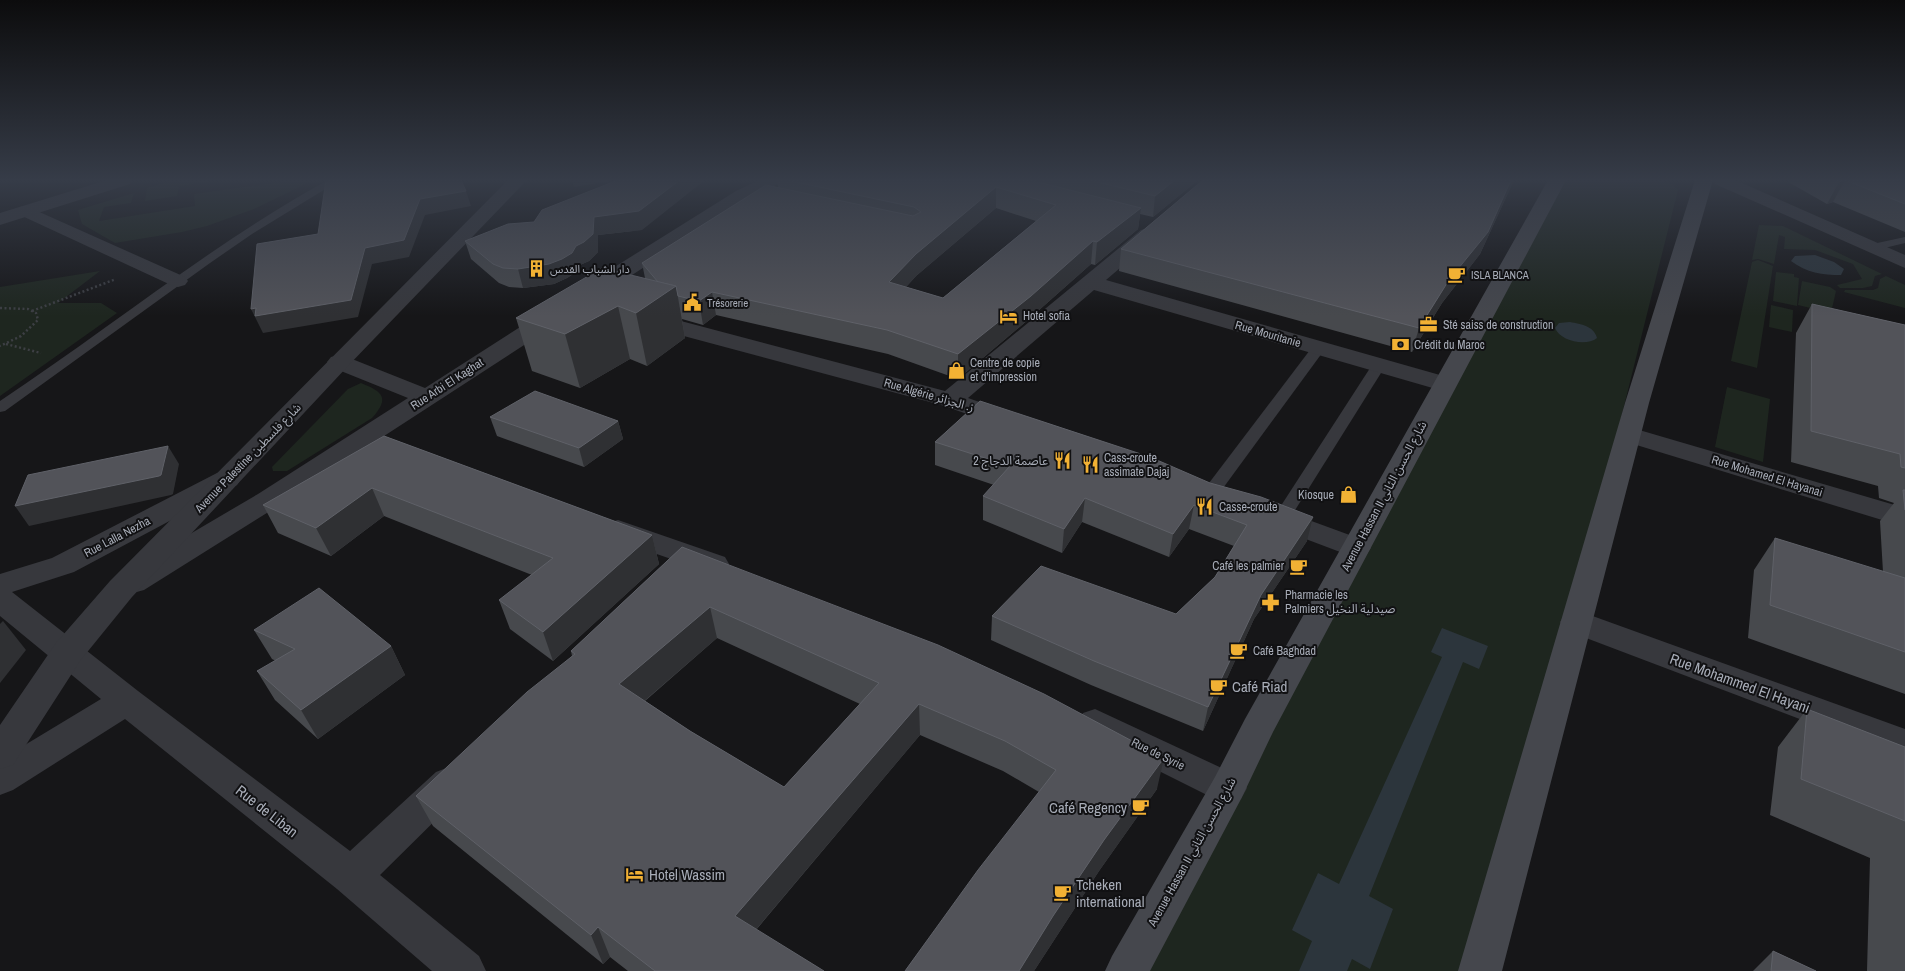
<svg xmlns="http://www.w3.org/2000/svg" width="1905" height="971" viewBox="0 0 1905 971" font-family="'Archivo Narrow','Noto Sans Arabic',sans-serif">
<style>
.green{fill:#1e261f}
.water{fill:#2c353c}
.lines{fill:none;stroke-linecap:round;stroke-linejoin:round}
.path{stroke:#3d3f44;stroke-width:2.5;stroke-dasharray:2 2.5;stroke-linecap:butt}
.service{fill:#37383d;fill-rule:evenodd}
.pedestrian{fill:#37383d;fill-rule:evenodd}
.minor{fill:#37383d;fill-rule:evenodd}
.tertiary{fill:#37383d;fill-rule:evenodd}
.secondary{fill:#45474d;fill-rule:evenodd}
.wall{fill:#47494d;fill-rule:evenodd}
.shaded-wall{fill:#2f3033}
.building{fill:#525359;stroke:#5f6168;fill-rule:evenodd}
.labels{text-anchor:middle;dominant-baseline:central;stroke-width:4;stroke-linejoin:round;paint-order:stroke}
.far-poi-label{font-size:11px;fill:#a8adb8;stroke:#111113;text-anchor:start}
.poi-label{font-size:12px;fill:#a8adb8;stroke:#111113;text-anchor:start}
.street-label{font-size:12px;fill:#a8adb8;stroke:#111113}
.near-street-label{font-size:15px;fill:#a8adb8;stroke:#111113}
.near-poi-label{font-size:15px;fill:#a8adb8;stroke:#111113;text-anchor:start}
</style>
<rect width="100%" height="100%" fill="#161618"/>
<!-- green -->
<g class="green">
<polygon points="173,180 219,180 179,186 177,196 145,201 147,188"/>
<polygon points="281,180 314,180 254,209 207,226 182,232 115,243 82,224 78,210 134,193 131,203 104,207 99,221 195,206 194,194 280,182"/>
<polygon points="1560,180 1658,180 1672,184 1678,190 1515,842 1478,971 1138,971 1462,353"/>
<polygon points="1759,225 1783,226 1882,274 1875,276 1872,286 1863,288 1840,288 1837,285 1862,279 1853,264 1815,250 1784,249 1785,237 1779,235 1774,264 1758,259 1752,260"/>
<polygon points="1758,260 1773,266 1757,368 1731,361 1752,262"/>
<polygon points="100,271 58,303 101,303 117,313 0,396 0,287"/>
<polygon points="1776,272 1794,274 1794,277 1799,278 1797,306 1773,301"/>
<polygon points="1886,276 1905,285 1905,308 1844,292 1845,290 1873,290 1878,288 1880,279"/>
<polygon points="1802,281 1830,287 1836,291 1831,313 1798,305"/>
<polygon points="1771,305 1793,310 1792,332 1769,327"/>
<path d="M 361,383 C 383,392 390,398 372,418 L 287,471 L 273,471 L 272,467 L 348,389 Z"/>
<polygon points="1727,387 1770,399 1763,462 1715,447"/>
</g>
<!-- water -->
<g class="water">
<path d="M 1815,255 L 1834,262 L 1844,269 L 1841,275 C 1822,275 1807,273 1791,261 L 1795,256 Z"/>
<path d="M 1570,322 C 1581,324 1594,326 1597,338 C 1586,347 1560,341 1555,328 L 1559,323 Z"/>
<polygon points="1442,628 1488,646 1479,669 1463,662 1369,896 1393,909 1370,969 1352,959 1347,971 1299,971 1312,941 1292,930 1318,873 1339,884 1442,657 1431,652"/>
</g>
<g class="lines">
<!-- path -->
<g class="path">
<polyline points="0,308 28,309 36,313 38,320 21,336 0,346"/>
<polyline points="32,311 116,279"/>
<polyline points="6,344 41,353"/>
</g>
<!-- service -->
<g class="service">
<path d="M 328,180 L 340,180 L 252,234 L 210,263 L 5,411 L 0,412 L 0,401 C 110,328 212,244 328,180 Z"/>
<polygon points="1905,237 1905,243 1872,251 1866,247 1868,245"/>
<polygon points="1318,345 1325,349 1218,495 1212,496 1206,495 1204,491 1206,487 1313,346"/>
<polygon points="1379,361 1386,365 1287,523 1281,525 1275,523 1273,519 1275,515 1372,365"/>
</g>
<!-- pedestrian -->
<polygon class="pedestrian" points="26,206 185,277 188,281 185,285 178,287 171,285 20,215 17,211 20,207"/>
<!-- minor -->
<g class="minor">
<polygon points="107,180 133,180 130,184 0,225 0,213"/>
<polygon points="759,180 781,180 778,184 748,199 597,298 589,299 581,298 578,293 581,288 736,191"/>
<polygon points="1712,180 1735,180 1905,255 1905,268 1715,184"/>
<polygon points="1148,228 1155,230 1158,234 1155,238 1106,280 1454,379 1457,384 1454,389 1445,391 1436,389 1094,290 968,398 1017,415 1021,420 1017,425 1008,428 941,405 639,324 636,319 639,314 647,312 945,391 1141,230"/>
<polygon points="553,309 561,311 564,316 561,321 381,438 416,450 420,456 416,462 407,464 364,450 278,506 144,590 133,593 122,590 118,582 122,574 258,494 408,398 331,367 327,362 331,357 339,355 347,357 425,388 545,311"/>
<polygon points="1629,427 1905,508 1905,527 1620,440 1616,435 1620,430"/>
<polygon points="227,470 237,473 241,479 237,485 74,572 12,592 138,691 350,851 436,772 449,767 462,772 467,783 462,794 380,875 479,956 486,971 432,971 337,889 125,719 13,790 0,795 0,760 101,699 0,616 0,574 52,558 217,473"/>
<polygon points="1276,508 1366,541 1371,548 1366,555 1356,558 1266,524 1262,517 1266,510"/>
<polygon points="618,520 725,557 729,564 725,571 714,574 608,537 604,530 608,523"/>
<polygon points="1576,610 1905,729 1905,759 1565,630 1560,622 1565,614"/>
<polygon points="1095,709 1241,777 1247,788 1241,799 1228,804 1215,799 1083,733 1077,723 1083,713"/>
</g>
<!-- tertiary -->
<polygon class="tertiary" points="508,180 527,180 347,367 132,597 80,661 13,765 0,769 0,725 56,643 110,581"/>
<!-- secondary -->
<g class="secondary">
<polygon points="1548,180 1566,180 1273,732 1241,799 1150,971 1105,971 1112,956 1215,777 1245,719"/>
<polygon points="1695,180 1713,180 1649,403 1502,971 1458,971 1625,403"/>
</g>
</g>
<!-- wall -->
<g class="wall">
<path d="M 777,180 L 1198,180 L 1153,217 L 1140,214 L 1138,229 L 1095,265 L 1091,264 L 1029,319 L 958,379 L 888,354 L 716,315 L 703,325 L 682,319 L 685,338 L 647,366 L 630,359 L 580,388 L 532,371 L 516,318 L 645,278 L 642,263 L 778,187 ZM 996,208 L 1036,221 L 943,298 L 906,287 L 916,276 Z"/>
<polygon points="1203,180 1514,180 1480,254 1442,303 1412,352 1119,271 1121,249"/>
<polygon points="1790,180 1905,180 1905,232 1833,202 1827,204 1790,183"/>
<polygon points="642,230 598,235 598,252 589,261 580,265 576,272 567,278 554,284 523,288 509,287 499,283 471,259 465,241"/>
<polygon points="1812,304 1905,325 1905,694 1748,638 1754,570 1775,538 1883,572 1880,521 1894,503 1879,498 1878,486 1791,462 1796,333"/>
<polygon points="980,401 1307,541 1254,619 1203,731 1091,685 991,640 992,616 1176,614 1215,577 1234,546 1189,529 1169,557 1082,522 1062,553 983,520 983,496 994,485 935,465 935,442"/>
<polygon points="490,417 618,421 623,439 584,467 497,436"/>
<polygon points="384,436 652,535 659,564 553,661 510,629 499,600 532,575 384,516 331,556 278,533 263,505"/>
<path d="M 682,547 L 1157,789 L 1099,871 L 1034,971 L 905,971 L 1039,792 L 1003,771 L 920,735 L 756,930 L 824,971 L 628,971 L 610,957 L 603,964 L 433,826 L 416,796 L 572,656 L 571,651 ZM 717,638 L 860,704 L 784,787 L 690,731 L 645,701 Z"/>
<polygon points="254,630 391,646 405,675 318,739 275,700 257,671 276,661 272,659"/>
<polygon points="1807,709 1905,747 1905,971 1867,971 1870,858 1770,815 1778,747"/>
<polygon points="1773,951 1816,971 1753,971"/>
</g>
<!-- shaded-wall -->
<g class="shaded-wall">
<polygon points="572,180 616,180 574,187"/>
<polygon points="680,180 705,180 642,230 598,235 598,252 589,261 580,265 576,272 567,278 554,284 523,288 518,269 594,217"/>
<polygon points="1175,180 1198,180 1153,217 1155,196"/>
<polygon points="1511,180 1514,180 1480,254 1442,303 1412,352 1419,328"/>
<polygon points="1845,180 1833,202 1827,204 1839,182"/>
<polygon points="996,187 996,208 916,276 890,305 889,282 916,254"/>
<polygon points="466,191 471,206 425,215 409,257 372,264 358,317 263,333 251,309 365,248 420,199"/>
<polygon points="1141,208 1138,229 1095,265 1097,242"/>
<polygon points="1093,241 1091,264 1029,319 958,379 958,354"/>
<polygon points="676,286 685,338 647,366 636,313"/>
<polygon points="712,292 716,315 703,325 699,301"/>
<polygon points="618,306 630,359 580,388 565,334"/>
<polygon points="618,421 623,439 584,467 579,448"/>
<polygon points="168,446 179,464 173,494 171,495 29,526 15,506"/>
<polygon points="372,488 384,516 331,556 316,528"/>
<polygon points="1085,498 1082,522 1062,553 1064,529"/>
<polygon points="1194,505 1189,529 1169,557 1173,534"/>
<polygon points="1313,517 1307,541 1254,619 1203,731 1208,707 1261,595"/>
<polygon points="652,535 659,564 553,661 543,632"/>
<polygon points="710,607 717,638 628,715 619,684"/>
<polygon points="3,621 26,650 0,683 0,624"/>
<polygon points="391,646 405,675 318,739 301,710"/>
<polygon points="919,704 920,735 742,946 735,916"/>
<polygon points="1164,758 1157,789 1099,871 1034,971 1019,971 1053,916 1104,840"/>
<polygon points="598,927 610,957 603,964 591,935"/>
</g>
<!-- building -->
<g class="building">
<polygon points="326,180 461,180 466,191 420,199 404,240 365,248 351,300 255,316 256,308 251,309 257,244 318,234"/>
<polygon points="618,180 680,180 639,211 594,217 593,234 584,242 576,246 572,253 562,259 549,264 518,269 503,268 493,264 465,241 508,224 534,222 542,210"/>
<path d="M 786,180 L 1030,180 L 1141,208 L 1097,242 L 1093,241 L 1031,296 L 958,354 L 887,330 L 712,292 L 699,301 L 678,296 L 676,286 L 658,282 L 642,263 L 766,185 L 913,216 L 921,212 L 914,207 ZM 996,187 L 1056,205 L 943,298 L 889,282 L 916,254 Z"/>
<polygon points="1089,180 1175,180 1155,196"/>
<polygon points="1203,180 1511,180 1488,232 1449,280 1419,328 1121,249"/>
<polygon points="1834,180 1905,180 1905,204 1845,180 1839,182"/>
<polygon points="602,268 676,286 636,313 618,306 565,334 516,318"/>
<polygon points="1812,304 1905,325 1905,468 1901,467 1900,454 1811,431"/>
<polygon points="535,391 618,421 579,448 490,417"/>
<polygon points="980,401 1150,457 1210,483 1261,497 1313,517 1261,595 1208,707 1094,661 992,616 1041,566 1176,614 1215,577 1247,525 1194,505 1173,534 1085,498 1064,529 983,496 1010,466 935,442"/>
<polygon points="384,436 652,535 543,632 499,600 553,558 372,488 316,528 263,505"/>
<polygon points="168,446 161,475 159,476 15,506 28,475"/>
<polygon points="1903,490 1905,490 1905,510"/>
<polygon points="1775,538 1905,578 1905,652 1770,605"/>
<path d="M 682,547 L 938,645 L 1044,694 L 1164,758 L 1104,840 L 1053,916 L 1019,971 L 905,971 L 978,870 L 1056,770 L 1005,741 L 919,704 L 735,916 L 824,971 L 655,971 L 598,927 L 591,935 L 416,796 L 527,692 L 575,654 L 571,651 ZM 710,607 L 879,683 L 784,787 L 690,731 L 619,684 Z"/>
<polygon points="319,588 391,646 301,710 257,671 295,649 254,630"/>
<polygon points="1807,709 1905,747 1905,821 1801,779"/>
<polygon points="1773,951 1816,971 1771,971"/>
</g>
<!-- sky -->
<linearGradient id="sky" x2="0" y2="1"><stop stop-color="#0c0c0d"/><stop offset="0.57" stop-color="#363c48"/><stop offset="1" stop-color="#363c48" stop-opacity="0"/></linearGradient>
<rect width="1905" height="316" fill="url(#sky)"/>
<!-- icons -->
<defs>
<symbol id="building-bare" viewBox="-9 -9 18 18"><path d="M-4-6H4V6H1V3H-1V6H-4ZM-2.5-4.3h1.7v1.8h-1.7ZM.8-4.3h1.7v1.8H.8ZM-2.5-1h1.7V.8h-1.7ZM.8-1h1.7V.8H.8Z" fill="#f2b134" stroke="#111113" stroke-width="2.5" paint-order="stroke"/></symbol>
<symbol id="cafe-bare" viewBox="-9 -9 18 18"><path d="M-5.5-4.5H6V0H3Q3 3.5 0 3.5H-2.5Q-5.5 3.5-5.5 0ZM3-3.2v2h1.7v-2ZM-6 4.5H4V6H-6Z" fill="#f2b134" stroke="#111113" stroke-width="2.5" paint-order="stroke"/></symbol>
<symbol id="civic-bare" viewBox="-9 -9 18 18"><path d="M-.6-6.5H3V-4.5H.6V-3L4-1V1h2V6H-6V1h2V-1L-.6-3ZM-1.2 2.5V6h2.4V2.5Z" fill="#f2b134" stroke="#111113" stroke-width="2.5" paint-order="stroke"/></symbol>
<symbol id="hotel-bare" viewBox="-9 -9 18 18"><path d="M-6-4.5h1.5V1H6V5H4.5V3h-9V5H-6ZM-4 0a1.8 1.8 0 1 1 3.6 0ZM.5 0V-2.5h3Q6-2.5 6 0Z" fill="#f2b134" stroke="#111113" stroke-width="2.5" paint-order="stroke"/></symbol>
<symbol id="office-bare" viewBox="-9 -9 18 18"><path d="M-6-3h4V-5.5h4V-3h4V5H-6ZM-1-4.5V-3h2v-1.5ZM-6 0V1H6V0Z" fill="#f2b134" stroke="#111113" stroke-width="2.5" paint-order="stroke"/></symbol>
<symbol id="bank-bare" viewBox="-9 -9 18 18"><path d="M-6-4H6V4H-6ZM0-2.3a2.3 2.3 0 1 0 0 4.6a2.3 2.3 0 1 0 0-4.6Z" fill="#f2b134" stroke="#111113" stroke-width="2.5" paint-order="stroke"/></symbol>
<symbol id="shop-bare" viewBox="-9 -9 18 18"><path d="M-5-2.5h2.3a2.7 3.5 0 0 1 5.4 0H5L5.5 6h-11ZM-1.5-2.5h3a1.5 2.3 0 0 0-3 0Z" fill="#f2b134" stroke="#111113" stroke-width="2.5" paint-order="stroke"/></symbol>
<symbol id="restaurant-bare" viewBox="-9 -9 18 18"><path d="M-5-6h1v4h1v-4h1v4h1v-4h1v5L-1.5 .5V6h-2V.5L-5-1ZM5-6V6H3V1.5H1.5Q1.5-4 5-6Z" fill="#f2b134" stroke="#111113" stroke-width="2.5" paint-order="stroke"/></symbol>
<symbol id="pharmacy-bare" viewBox="-9 -9 18 18"><path d="M-2-6h4v4h4v4h-4v4h-4v-4h-4v-4h4Z" fill="#f2b134" stroke="#111113" stroke-width="2.5" paint-order="stroke"/></symbol>
</defs>
<g fill-rule="evenodd">
<use href="#building-bare" x="524" y="256" width="25" height="25"/>
<use href="#cafe-bare" x="1444" y="262" width="25" height="25"/>
<use href="#civic-bare" x="680" y="290" width="25" height="25"/>
<use href="#hotel-bare" x="996" y="304" width="25" height="25"/>
<use href="#office-bare" x="1416" y="312" width="25" height="25"/>
<use href="#bank-bare" x="1388" y="332" width="25" height="25"/>
<use href="#shop-bare" x="944" y="358" width="25" height="25"/>
<use href="#restaurant-bare" x="1050" y="448" width="25" height="25"/>
<use href="#restaurant-bare" x="1078" y="452" width="25" height="25"/>
<use href="#shop-bare" x="1336" y="482" width="25" height="25"/>
<use href="#restaurant-bare" x="1192" y="494" width="25" height="25"/>
<use href="#cafe-bare" x="1286" y="554" width="25" height="25"/>
<use href="#pharmacy-bare" x="1258" y="590" width="25" height="25"/>
<use href="#cafe-bare" x="1226" y="638" width="25" height="25"/>
<use href="#cafe-bare" x="1206" y="674" width="25" height="25"/>
<use href="#cafe-bare" x="1128" y="794" width="25" height="25"/>
<use href="#hotel-bare" x="622" y="862" width="25" height="25"/>
<use href="#cafe-bare" x="1050" y="880" width="25" height="25"/>
</g>
<g class="labels">
<!-- far-poi labels -->
<g class="far-poi-label">
<text x="550" y="269">دار الشباب القدس</text>
<text x="1471" y="275">ISLA BLANCA</text>
<text x="707" y="303">Trésorerie</text>
</g>
<!-- poi labels -->
<g class="poi-label">
<text x="1023" y="316">Hotel sofia</text>
<text x="1443" y="325">Sté saiss de construction</text>
<text x="1414" y="345">Crédit du Maroc</text>
<text x="970" y="363">Centre de copie<tspan x="970" dy="14">et d'impression</tspan></text>
<text x="1104" y="458">Cass-croute<tspan x="1104" dy="14">assimate Dajaj</tspan></text>
<text x="1048" y="461" text-anchor="end">عاصمة الدجاج 2</text>
<text x="1334" y="495" text-anchor="end">Kiosque</text>
<text x="1219" y="507">Casse-croute</text>
<text x="1284" y="566" text-anchor="end">Café les palmier</text>
<text x="1285" y="595">Pharmacie les<tspan x="1285" dy="14">Palmiers صيدلية النخيل</tspan></text>
<text x="1253" y="651">Café Baghdad</text>
</g>
<!-- street labels -->
<g class="street-label">
<text transform="translate(1268 334) rotate(16)">Rue Mouritanie</text>
<text transform="translate(447 384) rotate(-33)">Rue Arbi El Kaghat</text>
<text transform="translate(929 395) rotate(16)">Rue Algérie ز. الجزائر</text>
<text transform="translate(248 458) rotate(-46)">Avenue Palestine شارع فلسطين</text>
<text transform="translate(1767 476) rotate(17)">Rue Mohamed El Hayanai</text>
<text transform="translate(1384 496) rotate(-62)">Avenue Hassan II شارع الحسن الثاني</text>
<text transform="translate(117 537) rotate(-28)">Rue Lalla Nezha</text>
<text transform="translate(1158 754) rotate(26)">Rue de Syrie</text>
<text transform="translate(1192 852) rotate(-61)">Avenue Hassan II شارع الحسن الثاني</text>
</g>
<!-- near-street labels -->
<g class="near-street-label">
<text transform="translate(1740 683) rotate(20)">Rue Mohammed El Hayani</text>
<text transform="translate(267 811) rotate(38)">Rue de Liban</text>
</g>
<!-- near-poi labels -->
<g class="near-poi-label">
<text x="1232" y="686">Café Riad</text>
<text x="1127" y="807" text-anchor="end">Café Regency</text>
<text x="649" y="874">Hotel Wassim</text>
<text x="1076" y="884">Tcheken<tspan x="1076" dy="17">international</tspan></text>
</g>
</g>
</svg>
